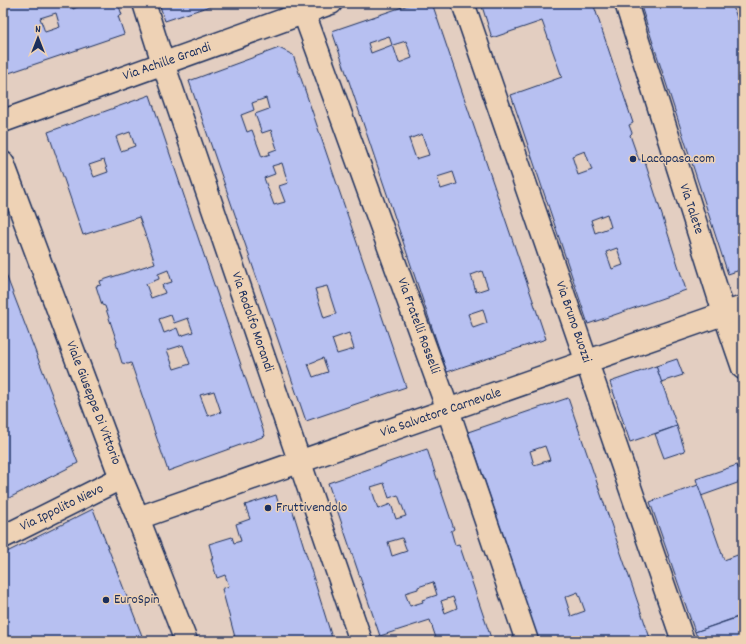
<svg xmlns="http://www.w3.org/2000/svg" width="746" height="644" viewBox="0 0 746 644" font-family="Dekko,sans-serif">
<style>
.building{fill:#b7c0f1;stroke:#1b2f5e;fill-rule:evenodd}
.lines{fill:none;stroke-linecap:round;stroke-linejoin:round}
.minor-casing{stroke:#1b2f5e;stroke-width:25}
.minor{stroke:#eed2b5;stroke-width:22}
.poi-dot{fill:#1b2f5e;stroke:#eed2b5;stroke-width:1.5}
.labels{text-anchor:middle;dominant-baseline:central;stroke-width:3;stroke-linejoin:round;paint-order:stroke}
.street-label{font-size:14px;fill:#1b2f5e;stroke:#eed2b5}
.poi-label{font-size:14px;fill:#1b2f5e;stroke:#eed2b5;text-anchor:start}
</style>
<rect width="100%" height="100%" fill="#e3cec1"/>
<filter id="ink" filterUnits="userSpaceOnUse"><feTurbulence type="fractalNoise" baseFrequency=".025" numOctaves="2"/><feDisplacementMap in="SourceGraphic" scale="8" xChannelSelector="R" yChannelSelector="G"/><feConvolveMatrix kernelMatrix="1 2 1 2 8 2 1 2 1" color-interpolation-filters="sRGB"/></filter>
<g filter="url(#ink)">
<!-- building -->
<g class="building">
<path d="M 3,3 L 71,3 L 73,9 L 86,3 L 111,3 L 112,4 L 118,3 L 122,15 L 118,16 L 124,34 L 3,75 ZM 56,13 L 60,27 L 45,32 L 40,18 Z"/>
<polygon points="159,3 219,3 165,21"/>
<path d="M 414,3 L 432,3 L 546,339 L 447,372 L 332,31 ZM 389,36 L 392,45 L 371,53 L 368,43 ZM 406,41 L 412,58 L 399,63 L 393,45 ZM 422,134 L 429,155 L 416,159 L 409,139 ZM 453,172 L 457,184 L 441,189 L 437,177 ZM 482,271 L 488,288 L 476,292 L 471,275 ZM 483,309 L 487,323 L 473,328 L 468,314 Z"/>
<path d="M 481,3 L 593,3 L 633,123 L 629,125 L 632,133 L 630,135 L 637,155 L 639,160 L 644,159 L 686,290 L 588,324 L 511,95 L 562,77 L 542,21 L 492,38 ZM 585,151 L 592,170 L 578,175 L 572,156 ZM 607,214 L 611,227 L 595,233 L 591,220 ZM 617,248 L 623,265 L 612,269 L 606,252 Z"/>
<polygon points="640,3 732,3 743,36 743,269 728,274"/>
<path d="M 279,48 L 293,55 L 406,387 L 306,421 L 189,81 ZM 266,98 L 269,109 L 255,114 L 262,133 L 271,130 L 277,149 L 269,152 L 270,154 L 262,157 L 252,130 L 247,132 L 241,115 L 254,110 L 252,103 ZM 282,163 L 288,183 L 279,186 L 285,202 L 274,205 L 264,178 L 275,174 L 272,166 ZM 327,286 L 336,314 L 324,318 L 315,289 ZM 349,333 L 354,349 L 337,354 L 332,339 ZM 323,358 L 328,372 L 313,377 L 308,364 Z"/>
<path d="M 150,95 L 265,436 L 168,471 L 131,363 L 128,364 L 122,363 L 116,343 L 117,342 L 105,306 L 102,305 L 96,286 L 101,285 L 100,281 L 155,263 L 139,217 L 83,235 L 48,132 ZM 130,132 L 135,146 L 121,151 L 116,137 ZM 104,160 L 108,172 L 94,177 L 89,165 ZM 168,270 L 172,282 L 162,285 L 165,293 L 151,298 L 146,284 L 159,279 L 158,274 ZM 171,315 L 174,323 L 188,318 L 193,332 L 180,336 L 177,328 L 164,333 L 159,319 ZM 183,345 L 190,364 L 174,369 L 167,350 ZM 214,391 L 221,412 L 208,416 L 200,395 Z"/>
<polygon points="3,267 78,463 3,501"/>
<polygon points="677,359 683,375 661,382 656,366"/>
<polygon points="656,366 677,426 630,442 610,382"/>
<path d="M 568,398 L 651,641 L 539,641 L 468,432 ZM 545,446 L 550,460 L 534,465 L 530,451 ZM 578,592 L 585,611 L 571,616 L 565,597 Z"/>
<polygon points="677,426 685,451 664,458 655,434"/>
<path d="M 427,449 L 454,529 L 451,531 L 455,545 L 459,544 L 492,641 L 437,641 L 430,620 L 380,636 L 328,483 ZM 384,483 L 389,498 L 398,495 L 406,516 L 396,519 L 391,504 L 378,509 L 371,487 ZM 402,538 L 407,551 L 392,556 L 388,542 ZM 433,582 L 437,595 L 422,600 L 423,602 L 410,606 L 405,593 L 418,589 L 418,587 ZM 453,597 L 457,608 L 445,613 L 441,601 Z"/>
<polygon points="737,465 743,481 701,496 696,479"/>
<polygon points="698,485 724,560 743,553 743,615 695,632 650,502"/>
<polygon points="276,495 280,509 291,505 333,641 236,641 222,589 229,586 225,575 217,578 211,559 213,559 209,544 232,537 234,543 241,541 236,524 250,519 245,505"/>
<polygon points="93,509 144,641 3,641 3,554"/>
<polygon points="742,616 743,620 743,641 699,641 695,632"/>
</g>
<g class="lines">
<defs>
<g id="minor">
<polyline points="144,3 163,63 361,641"/>
<polyline points="463,3 683,641"/>
<polyline points="626,3 724,313 743,368"/>
<polyline points="304,13 448,410 527,641"/>
<polyline points="3,121 331,3"/>
<polyline points="3,163 121,478 138,518 186,641"/>
<polyline points="138,518 743,307"/>
<polyline points="3,537 121,478"/>
</g>
</defs>
<!-- minor casing -->
<use href="#minor" class="minor-casing"/>
<!-- minor -->
<use href="#minor" class="minor"/>
</g>
</g>
<!-- markers -->
<g class="poi-dot">
<circle cx="633" cy="159" r="4"/>
<circle cx="268" cy="508" r="4"/>
<circle cx="106" cy="600" r="4"/>
</g>
<g class="labels">
<!-- street labels -->
<g class="street-label">
<text transform="translate(167 62) rotate(-19)">Via Achille Grandi</text>
<text transform="translate(691 209) rotate(72)">Via Talete</text>
<text transform="translate(252 322) rotate(71)">Via Rodolfo Morandi</text>
<text transform="translate(573 322) rotate(71)">Via Bruno Buozzi</text>
<text transform="translate(418 326) rotate(70)">Via Fratelli Rosselli</text>
<text transform="translate(93 403) rotate(69)">Viale Giuseppe Di Vittorio</text>
<text transform="translate(441 413) rotate(-19)">Via Salvatore Carnevale</text>
<text transform="translate(62 508) rotate(-26)">Via Ippolito Nievo</text>
</g>
<!-- poi labels -->
<g class="poi-label">
<text x="641" y="159">Lacapasa.com</text>
<text x="276" y="508">Fruttivendolo</text>
<text x="114" y="600">EuroSpin</text>
</g>
</g>
<!-- margin -->
<rect width="746" height="644" fill="none" stroke="#eed2b5" stroke-width="16"/>
<rect x="8" y="8" width="730" height="628" fill="none" stroke="#1b2f5e" stroke-width="1.5" filter="url(#ink)"/>
<!-- north arrow -->
<g transform="translate(38 38)" stroke="#eed2b5" stroke-width="3" paint-order="stroke">
<path d="M0-3L7 15L0 10L-7 15Z" fill="#1b2f5e"/>
<text y="-6" font-size="11" font-weight="bold" text-anchor="middle" fill="#1b2f5e">N</text>
</g>
</svg>
